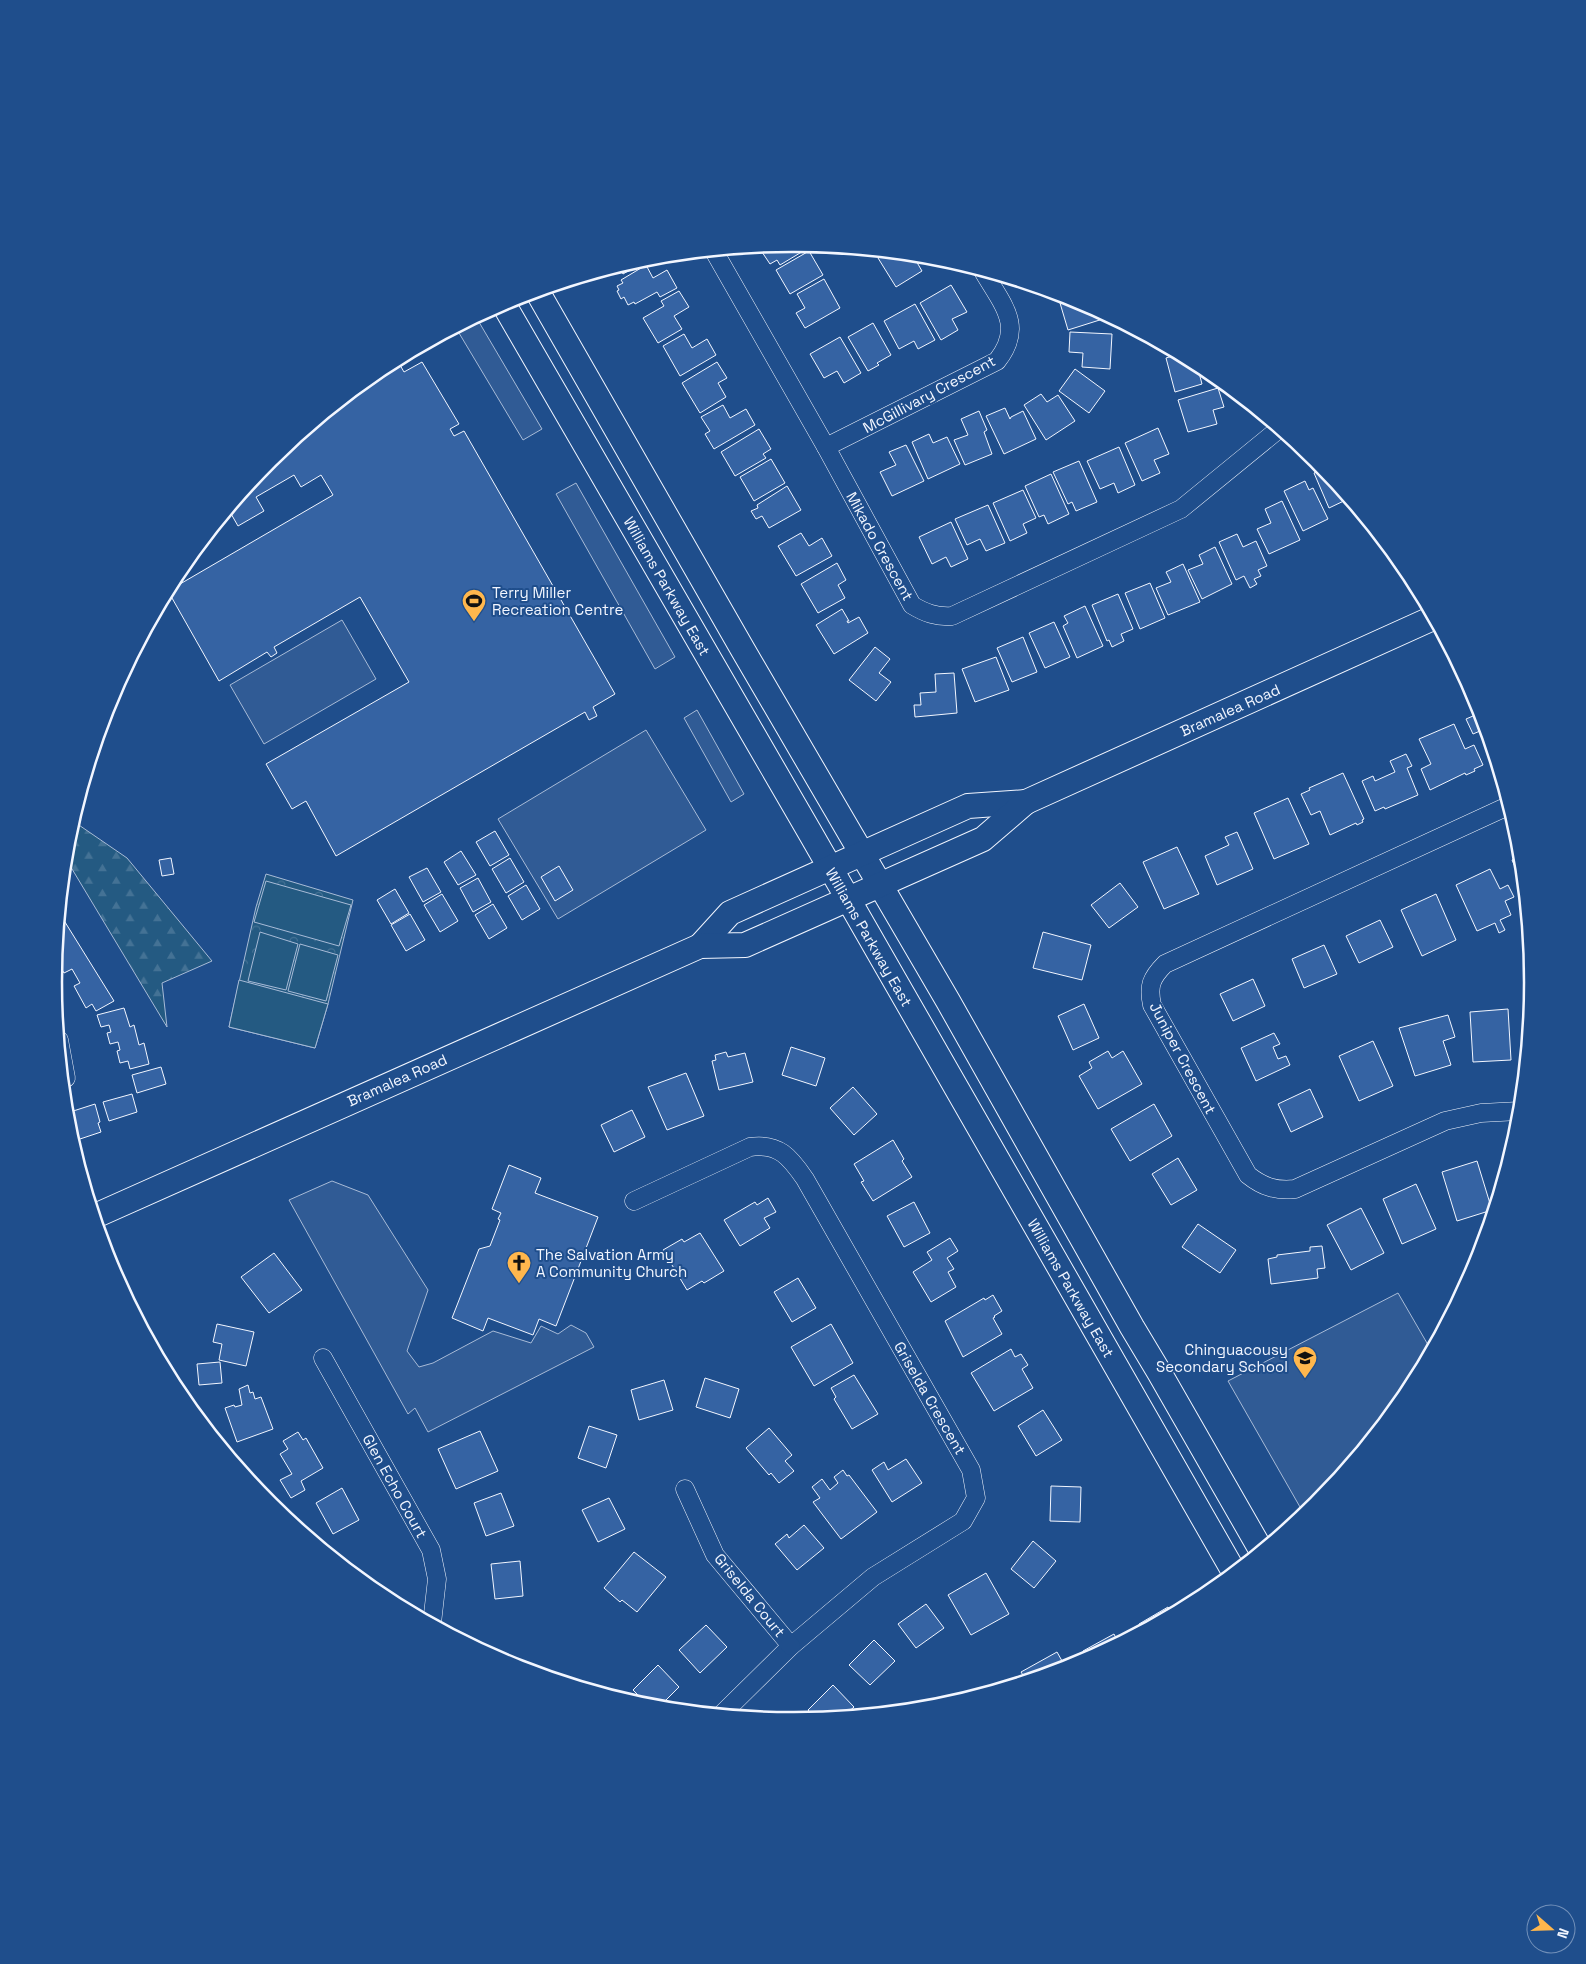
<svg xmlns="http://www.w3.org/2000/svg" width="1586" height="1964" viewBox="0 0 1586 1964" font-family="'Space Grotesk',sans-serif">
<style>
.forest{fill:url(#forest-firs);stroke:#a8bbd7}
.park{fill:url(#park-crowns);stroke:#a8bbd7}
.pitch{fill:#245a82;stroke:#a8bbd7}
.parking{fill:#305b95;stroke:#a8bbd7}
.building{fill:#3563a3;stroke:#f2f6ff}
.lines{fill:none;stroke-linecap:round;stroke-linejoin:round}
.minor-casing{stroke:#f2f6ff;stroke-width:19}
.secondary-casing{stroke:#f2f6ff;stroke-width:26}
.minor{stroke:#1f4e8c;stroke-width:18}
.secondary{stroke:#1f4e8c;stroke-width:24}
.labels{text-anchor:middle;dominant-baseline:central;stroke-width:4;stroke-linejoin:round;paint-order:stroke}
.street-label{font-size:15px;fill:#f2f6ff;stroke:#1f4e8c}
.poi-label{font-size:15px;fill:#f2f6ff;stroke:#1f4e8c;text-anchor:start}
.rim{fill:none;stroke:#f2f6ff;stroke-width:2.5}
</style>
<defs>
<pattern id="forest-firs" width="22" height="20" patternUnits="userSpaceOnUse" patternTransform="scale(1.25)"><rect width="22" height="20" fill="#245a82"/><path d="M5 1l3.5 6h-7zM16 11l3.5 6h-7z" fill="#447295"/></pattern>
<pattern id="park-crowns" width="20" height="18" patternUnits="userSpaceOnUse" patternTransform="scale(1.25)"><rect width="20" height="18" fill="#245a82"/><path d="M2 6a3 3 0 1 1 6 0M12 15a3 3 0 1 1 6 0" fill="none" stroke="#447295"/></pattern>
</defs>
<rect width="100%" height="100%" fill="#1f4e8c"/>
<!-- forest -->
<polygon class="forest" points="73,821 127,858 212,961 162,983 167,1027 66,859 68,837"/>
<!-- park -->
<polygon class="park" points="266,874 353,900 328,1004 315,1048 229,1027 256,907"/>
<!-- pitch -->
<g class="pitch">
<polygon points="266,881 351,905 339,946 254,922"/>
<polygon points="260,932 298,944 286,990 248,981"/>
<polygon points="300,944 338,955 326,1001 288,991"/>
<polygon points="239,980 328,1004 315,1048 229,1027"/>
</g>
<!-- parking -->
<g class="parking">
<polygon points="476,317 542,429 523,440 456,328"/>
<polygon points="576,483 675,657 655,669 556,494"/>
<polygon points="342,620 376,679 264,744 230,685"/>
<polygon points="697,710 744,794 731,802 684,718"/>
<polygon points="646,730 706,830 558,919 498,819"/>
<polygon points="332,1181 368,1195 428,1290 407,1351 419,1367 433,1363 493,1331 531,1343 541,1326 558,1334 571,1325 586,1333 594,1347 428,1432 415,1408 408,1414 289,1200"/>
<polygon points="1398,1293 1431,1350 1407,1393 1316,1505 1304,1514 1228,1381"/>
</g>
<!-- building -->
<g class="building">
<polygon points="793,243 809,244 810,247 780,265 777,260 770,264 758,246"/>
<polygon points="809,251 823,275 790,294 776,270"/>
<polygon points="888,252 920,255 915,259 922,271 896,287 878,258"/>
<polygon points="652,257 623,274 619,266 649,257"/>
<polygon points="646,265 653,278 667,270 677,288 660,297 657,292 635,304 634,302 628,305 624,297 621,299 617,291 619,290 617,286 623,283 621,280"/>
<polygon points="824,279 840,308 805,328 796,313 805,308 797,294"/>
<polygon points="951,285 967,312 952,319 958,330 941,340 920,303"/>
<polygon points="679,291 689,307 674,316 682,329 658,343 643,318 664,306 661,301"/>
<polygon points="1074,298 1104,314 1106,318 1068,330 1060,303"/>
<polygon points="915,304 935,340 918,349 914,341 899,349 884,321"/>
<polygon points="873,323 891,355 877,363 879,365 868,371 848,337"/>
<polygon points="1070,332 1112,334 1110,369 1082,367 1083,353 1069,352"/>
<polygon points="684,334 692,348 707,339 716,355 680,376 663,346"/>
<polygon points="840,337 861,373 844,383 837,371 824,378 810,354"/>
<polygon points="1179,354 1204,368 1198,369 1202,384 1175,392 1166,358"/>
<polygon points="422,362 459,424 450,429 454,436 464,431 615,694 593,707 597,716 589,720 585,712 336,856 306,801 292,809 266,764 409,682 360,597 274,647 277,653 271,657 267,652 219,681 168,591 333,495 321,475 301,487 294,475 256,497 264,511 238,526 230,512 225,515 270,459 378,371 381,376 400,365 404,372"/>
<polygon points="717,362 727,378 718,383 726,397 700,413 682,383"/>
<polygon points="1075,369 1105,391 1089,413 1059,391"/>
<polygon points="1218,388 1224,407 1213,410 1217,424 1188,432 1178,400"/>
<polygon points="1041,394 1047,402 1058,395 1075,421 1046,440 1024,405"/>
<polygon points="723,405 730,418 746,409 755,425 714,449 705,434 710,431 701,417"/>
<polygon points="1005,408 1010,419 1011,417 1023,411 1036,439 1004,454 986,416"/>
<polygon points="979,411 987,430 984,432 992,454 965,465 954,440 968,435 961,419"/>
<polygon points="1158,428 1169,454 1154,460 1160,473 1142,481 1125,443"/>
<polygon points="759,429 771,449 763,454 766,458 735,476 721,452"/>
<polygon points="929,434 933,443 947,437 960,464 928,479 912,442"/>
<polygon points="906,445 924,481 892,496 880,472 896,465 889,452"/>
<polygon points="1119,447 1135,485 1118,493 1114,483 1100,489 1087,461"/>
<polygon points="771,459 785,483 754,501 740,477"/>
<polygon points="1079,461 1097,502 1076,511 1072,502 1068,504 1053,472"/>
<polygon points="1323,469 1348,499 1329,508 1314,473"/>
<polygon points="1051,474 1069,514 1048,524 1044,515 1039,517 1025,486"/>
<polygon points="1305,481 1309,490 1313,488 1328,519 1303,531 1284,491"/>
<polygon points="787,486 801,510 769,528 762,516 756,519 751,511 758,508 757,505"/>
<polygon points="1023,490 1036,518 1023,524 1027,533 1010,541 993,503"/>
<polygon points="1282,501 1300,540 1269,554 1257,529 1271,523 1265,509"/>
<polygon points="988,505 1005,543 986,551 980,539 967,545 955,519"/>
<polygon points="951,522 968,559 951,567 946,557 932,564 919,537"/>
<polygon points="801,533 809,546 822,538 832,556 796,576 778,546"/>
<polygon points="1237,534 1243,547 1256,541 1267,566 1258,570 1261,576 1254,579 1257,584 1250,588 1244,576 1236,580 1219,542"/>
<polygon points="1215,547 1232,584 1202,599 1188,570 1203,564 1199,555"/>
<polygon points="837,563 846,580 838,585 845,598 818,613 801,584"/>
<polygon points="1183,564 1200,602 1168,615 1156,588 1171,582 1166,572"/>
<polygon points="1150,583 1165,618 1140,629 1125,593"/>
<polygon points="1118,594 1133,629 1121,634 1124,641 1112,647 1109,640 1107,641 1092,605"/>
<polygon points="1085,606 1103,646 1077,658 1063,626 1068,623 1064,616"/>
<polygon points="842,609 849,621 847,621 848,623 859,617 868,633 834,654 816,625"/>
<polygon points="1054,622 1070,657 1045,668 1029,633"/>
<polygon points="1023,637 1037,672 1012,682 997,648"/>
<polygon points="875,647 890,659 879,673 891,682 876,701 849,680"/>
<polygon points="996,657 1009,690 975,702 962,669"/>
<polygon points="954,673 957,713 915,717 914,705 921,705 920,693 936,692 935,674"/>
<polygon points="1480,713 1494,760 1480,731 1473,734 1466,719"/>
<polygon points="1454,724 1465,749 1474,745 1483,765 1474,769 1475,771 1466,775 1465,773 1430,790 1421,769 1431,764 1419,739"/>
<polygon points="1406,754 1412,766 1407,768 1418,795 1385,809 1384,807 1375,811 1362,781 1373,776 1375,781 1395,772 1390,761"/>
<polygon points="1343,773 1364,819 1362,820 1363,822 1357,825 1356,823 1330,835 1320,811 1311,815 1301,794 1310,790 1309,788"/>
<polygon points="1288,798 1309,844 1274,859 1254,813"/>
<polygon points="495,831 509,855 490,866 476,842"/>
<polygon points="1237,832 1253,869 1217,885 1205,856 1229,845 1225,837"/>
<polygon points="1177,847 1199,894 1164,909 1143,862"/>
<polygon points="461,851 476,875 458,885 444,862"/>
<polygon points="1520,856 1523,885 1512,860"/>
<polygon points="171,858 174,874 162,876 159,860"/>
<polygon points="510,858 524,882 506,893 492,869"/>
<polygon points="559,866 573,890 555,901 541,877"/>
<polygon points="427,868 441,892 423,902 409,877"/>
<polygon points="1490,869 1500,889 1508,885 1514,897 1505,901 1511,915 1500,920 1505,930 1499,933 1495,923 1477,931 1456,885"/>
<polygon points="478,878 491,902 473,912 460,888"/>
<polygon points="1120,883 1138,907 1109,928 1091,905"/>
<polygon points="526,885 540,909 522,920 508,896"/>
<polygon points="395,889 409,913 391,924 377,900"/>
<polygon points="442,894 458,921 440,932 424,905"/>
<polygon points="1436,894 1456,940 1422,956 1401,910"/>
<polygon points="493,904 507,928 489,939 475,915"/>
<polygon points="60,914 114,1001 96,1011 92,1004 86,1008 74,986 80,983 72,969 64,973 56,959 57,951 60,950 57,946"/>
<polygon points="410,914 425,940 406,951 391,925"/>
<polygon points="1380,920 1393,947 1359,963 1346,936"/>
<polygon points="1043,932 1091,945 1082,980 1033,968"/>
<polygon points="1324,945 1337,974 1304,988 1292,959"/>
<polygon points="1253,979 1265,1006 1233,1021 1220,994"/>
<polygon points="1084,1004 1099,1038 1073,1050 1058,1016"/>
<polygon points="124,1008 130,1027 134,1025 139,1045 144,1043 149,1064 130,1069 128,1061 120,1063 117,1051 120,1050 118,1042 110,1044 107,1033 111,1032 109,1025 101,1027 97,1015"/>
<polygon points="1508,1009 1511,1060 1473,1062 1470,1012"/>
<polygon points="1448,1015 1455,1037 1443,1041 1451,1065 1415,1076 1399,1028"/>
<polygon points="1274,1033 1280,1044 1273,1047 1278,1059 1286,1056 1290,1065 1256,1081 1241,1048"/>
<polygon points="1373,1041 1393,1086 1359,1101 1339,1056"/>
<polygon points="791,1047 825,1058 816,1086 782,1075"/>
<polygon points="1108,1051 1112,1058 1123,1051 1142,1084 1098,1109 1079,1076 1092,1068 1089,1062"/>
<polygon points="726,1052 728,1057 745,1053 753,1082 719,1090 712,1061 716,1060 715,1055"/>
<polygon points="161,1067 166,1084 137,1093 132,1075"/>
<polygon points="686,1073 704,1116 667,1130 648,1087"/>
<polygon points="853,1087 877,1114 854,1135 830,1108"/>
<polygon points="1310,1089 1323,1117 1291,1132 1278,1104"/>
<polygon points="132,1094 137,1112 109,1121 103,1102"/>
<polygon points="95,1104 100,1122 98,1123 101,1132 77,1140 74,1130 70,1131 67,1113"/>
<polygon points="1154,1104 1172,1136 1130,1161 1111,1129"/>
<polygon points="632,1110 645,1137 614,1152 601,1125"/>
<polygon points="893,1140 904,1159 902,1161 912,1177 873,1201 861,1182 864,1181 854,1164"/>
<polygon points="1178,1158 1197,1190 1171,1205 1152,1174"/>
<polygon points="1477,1161 1492,1210 1457,1221 1442,1172"/>
<polygon points="509,1165 541,1178 535,1193 598,1217 556,1326 539,1319 533,1335 488,1318 483,1331 452,1318 479,1249 490,1246 500,1220 498,1219 501,1213 492,1209"/>
<polygon points="1416,1184 1436,1229 1402,1244 1383,1199"/>
<polygon points="768,1198 776,1212 764,1218 770,1228 740,1246 724,1220 755,1202 757,1205"/>
<polygon points="914,1202 930,1233 904,1247 887,1216"/>
<polygon points="1361,1208 1384,1253 1351,1270 1327,1225"/>
<polygon points="1198,1224 1236,1250 1220,1273 1182,1247"/>
<polygon points="700,1233 724,1271 704,1283 702,1281 687,1290 663,1250 682,1239 684,1242"/>
<polygon points="950,1238 958,1251 947,1258 954,1269 948,1272 956,1287 931,1302 913,1272 932,1260 927,1252"/>
<polygon points="1322,1246 1325,1268 1317,1269 1318,1278 1271,1284 1268,1259 1277,1257 1277,1255 1310,1251 1310,1247"/>
<polygon points="274,1253 302,1290 269,1313 241,1277"/>
<polygon points="798,1278 816,1308 792,1322 774,1292"/>
<polygon points="993,1295 1002,1311 994,1316 995,1317 993,1318 1002,1334 963,1357 945,1321 984,1298 985,1300"/>
<polygon points="217,1324 254,1332 246,1366 219,1360 222,1344 213,1342"/>
<polygon points="831,1324 853,1363 814,1386 791,1347"/>
<polygon points="1011,1349 1015,1357 1021,1354 1028,1365 1022,1369 1033,1388 994,1411 971,1373"/>
<polygon points="220,1362 222,1383 199,1385 197,1364"/>
<polygon points="854,1375 878,1414 852,1429 834,1399 836,1397 831,1388"/>
<polygon points="705,1378 739,1389 730,1418 696,1407"/>
<polygon points="664,1380 673,1410 639,1420 631,1390"/>
<polygon points="248,1385 250,1393 253,1392 255,1399 261,1397 273,1429 237,1442 225,1408 234,1405 235,1407 242,1405 239,1389"/>
<polygon points="1043,1410 1062,1440 1036,1456 1018,1426"/>
<polygon points="589,1426 617,1435 606,1468 578,1458"/>
<polygon points="769,1428 792,1455 785,1461 794,1471 779,1483 771,1473 769,1475 746,1448"/>
<polygon points="480,1431 498,1471 456,1489 438,1449"/>
<polygon points="298,1432 303,1440 306,1438 323,1468 301,1481 305,1490 291,1498 280,1480 292,1474 280,1454 288,1449 283,1441"/>
<polygon points="906,1459 922,1483 892,1502 872,1470 884,1462 888,1470"/>
<polygon points="843,1470 847,1476 849,1475 877,1512 841,1539 813,1502 820,1498 812,1487 822,1479 830,1490 838,1483 834,1477"/>
<polygon points="1051,1486 1081,1487 1080,1522 1050,1521"/>
<polygon points="342,1488 359,1520 333,1534 316,1503"/>
<polygon points="501,1493 514,1526 486,1536 474,1503"/>
<polygon points="609,1498 625,1529 598,1542 582,1510"/>
<polygon points="804,1525 824,1548 797,1570 775,1544 787,1534 789,1538"/>
<polygon points="1033,1541 1056,1561 1034,1588 1011,1569"/>
<polygon points="634,1552 666,1577 637,1612 622,1600 620,1602 604,1588"/>
<polygon points="520,1561 523,1596 495,1599 491,1564"/>
<polygon points="986,1573 1009,1614 971,1635 948,1595"/>
<polygon points="926,1604 944,1628 916,1648 898,1624"/>
<polygon points="1168,1607 1172,1613 1142,1630 1139,1624"/>
<polygon points="706,1625 727,1647 700,1673 679,1650"/>
<polygon points="1114,1634 1118,1642 1087,1659 1083,1651"/>
<polygon points="874,1640 895,1661 870,1685 849,1665"/>
<polygon points="1057,1652 1066,1668 1026,1680 1021,1672"/>
<polygon points="658,1665 679,1687 658,1708 650,1707 633,1690"/>
<polygon points="833,1685 854,1707 844,1716 816,1719 808,1710"/>
</g>
<g class="lines">
<defs>
<g id="minor">
<path d="M 714,251 L 826,447 L 912,605 C 925,613 936,617 952,616 L 1181,509 L 1279,429"/>
<path d="M 826,447 L 997,361 C 1025,326 1002,304 983,271"/>
<path d="M 1508,806 L 1165,964 C 1151,978 1148,986 1152,1005 L 1248,1175 C 1263,1187 1276,1191 1295,1189 L 1445,1121 L 1481,1113 L 1519,1111"/>
<polyline points="59,1040 66,1078"/>
<path d="M 634,1201 L 750,1147 C 779,1143 790,1157 805,1179 L 971,1470 L 976,1498 L 963,1521 L 873,1577 L 791,1646 L 722,1714"/>
<polyline points="323,1358 431,1550 437,1579 432,1623"/>
<polyline points="685,1489 715,1555 791,1646"/>
</g>
<g id="secondary">
<polyline points="537,291 743,650 948,1001 1132,1327 1159,1372 1261,1550"/>
<polyline points="503,303 812,836 1234,1572"/>
<polyline points="700,946 730,913 968,806 1026,802"/>
<polyline points="95,1216 700,946 745,945 983,839 1026,802 1433,618"/>
</g>
</defs>
<!-- minor casing -->
<use href="#minor" class="minor-casing"/>
<!-- secondary casing -->
<use href="#secondary" class="secondary-casing"/>
<!-- minor -->
<use href="#minor" class="minor"/>
<!-- secondary -->
<use href="#secondary" class="secondary"/>
</g>
<!-- icons -->
<defs>
<symbol id="stadium-pin" viewBox="-11 -11 22 30"><path d="M0 17L-7.5 6A9.5 9.5 0 1 1 7.5 6Z" fill="#ffb74d" stroke="#1f4e8c"/><path d="M0-5a6.5 5 0 1 0 0 10a6.5 5 0 1 0 0-10ZM-3.5-1.8h7v3.6h-7Z" fill="#111"/></symbol>
<symbol id="church-pin" viewBox="-11 -11 22 30"><path d="M0 17L-7.5 6A9.5 9.5 0 1 1 7.5 6Z" fill="#ffb74d" stroke="#1f4e8c"/><path d="M-1.2-6h2.4v3.5h3.3v2.4h-3.3V6h-2.4V-.1h-3.3v-2.4h3.3Z" fill="#111"/></symbol>
<symbol id="school-pin" viewBox="-11 -11 22 30"><path d="M0 17L-7.5 6A9.5 9.5 0 1 1 7.5 6Z" fill="#ffb74d" stroke="#1f4e8c"/><path d="M0-5L7-2L0 1L-7-2ZM-4 1L0 2.5L4 1V4Q0 6-4 4Z" fill="#111"/></symbol>
</defs>
<g fill-rule="evenodd">
<use href="#stadium-pin" x="460" y="587" width="28" height="38"/>
<use href="#church-pin" x="505" y="1249" width="28" height="38"/>
<use href="#school-pin" x="1291" y="1344" width="28" height="38"/>
</g>
<g class="labels">
<!-- street labels -->
<g class="street-label">
<text transform="translate(929 394) rotate(-28)">McGillivary Crescent</text>
<text transform="translate(880 546) rotate(61)">Mikado Crescent</text>
<text transform="translate(667 586) rotate(60)">Williams Parkway East</text>
<text transform="translate(1230 710) rotate(-24)">Bramalea Road</text>
<text transform="translate(869 937) rotate(60)">Williams Parkway East</text>
<text transform="translate(1183 1058) rotate(62)">Juniper Crescent</text>
<text transform="translate(397 1080) rotate(-24)">Bramalea Road</text>
<text transform="translate(1071 1288) rotate(60)">Williams Parkway East</text>
<text transform="translate(930 1398) rotate(60)">Griselda Crescent</text>
<text transform="translate(395 1486) rotate(61)">Glen Echo Court</text>
<text transform="translate(750 1595) rotate(51)">Griselda Court</text>
</g>
<!-- poi labels -->
<g class="poi-label">
<text x="492" y="592">Terry Miller<tspan x="492" dy="17">Recreation Centre</tspan></text>
<text x="536" y="1254">The Salvation Army<tspan x="536" dy="17">A Community Church</tspan></text>
<text x="1288" y="1349" text-anchor="end">Chinguacousy<tspan x="1288" dy="17">Secondary School</tspan></text>
</g>
</g>
<!-- crop -->
<path d="M0 0H1586V1964H0ZM792 252H794A730 730 0 0 1 1524 982V982A730 730 0 0 1 794 1712H792A730 730 0 0 1 62 982V982A730 730 0 0 1 792 252Z" fill="#1f4e8c" fill-rule="evenodd"/>
<path class="rim" d="M792 252H794A730 730 0 0 1 1524 982V982A730 730 0 0 1 794 1712H792A730 730 0 0 1 62 982V982A730 730 0 0 1 792 252Z"/>
<!-- north arrow -->
<g transform="translate(1551 1929) rotate(110)"><circle r="24" fill="#1f4e8c" stroke="#7391ba"/>
<path d="M0-4L9 19L0 12L-9 19Z" fill="#ffb74d"/>
<text y="-8" font-size="14" font-weight="bold" text-anchor="middle" fill="#f2f6ff">N</text>
</g>
</svg>
